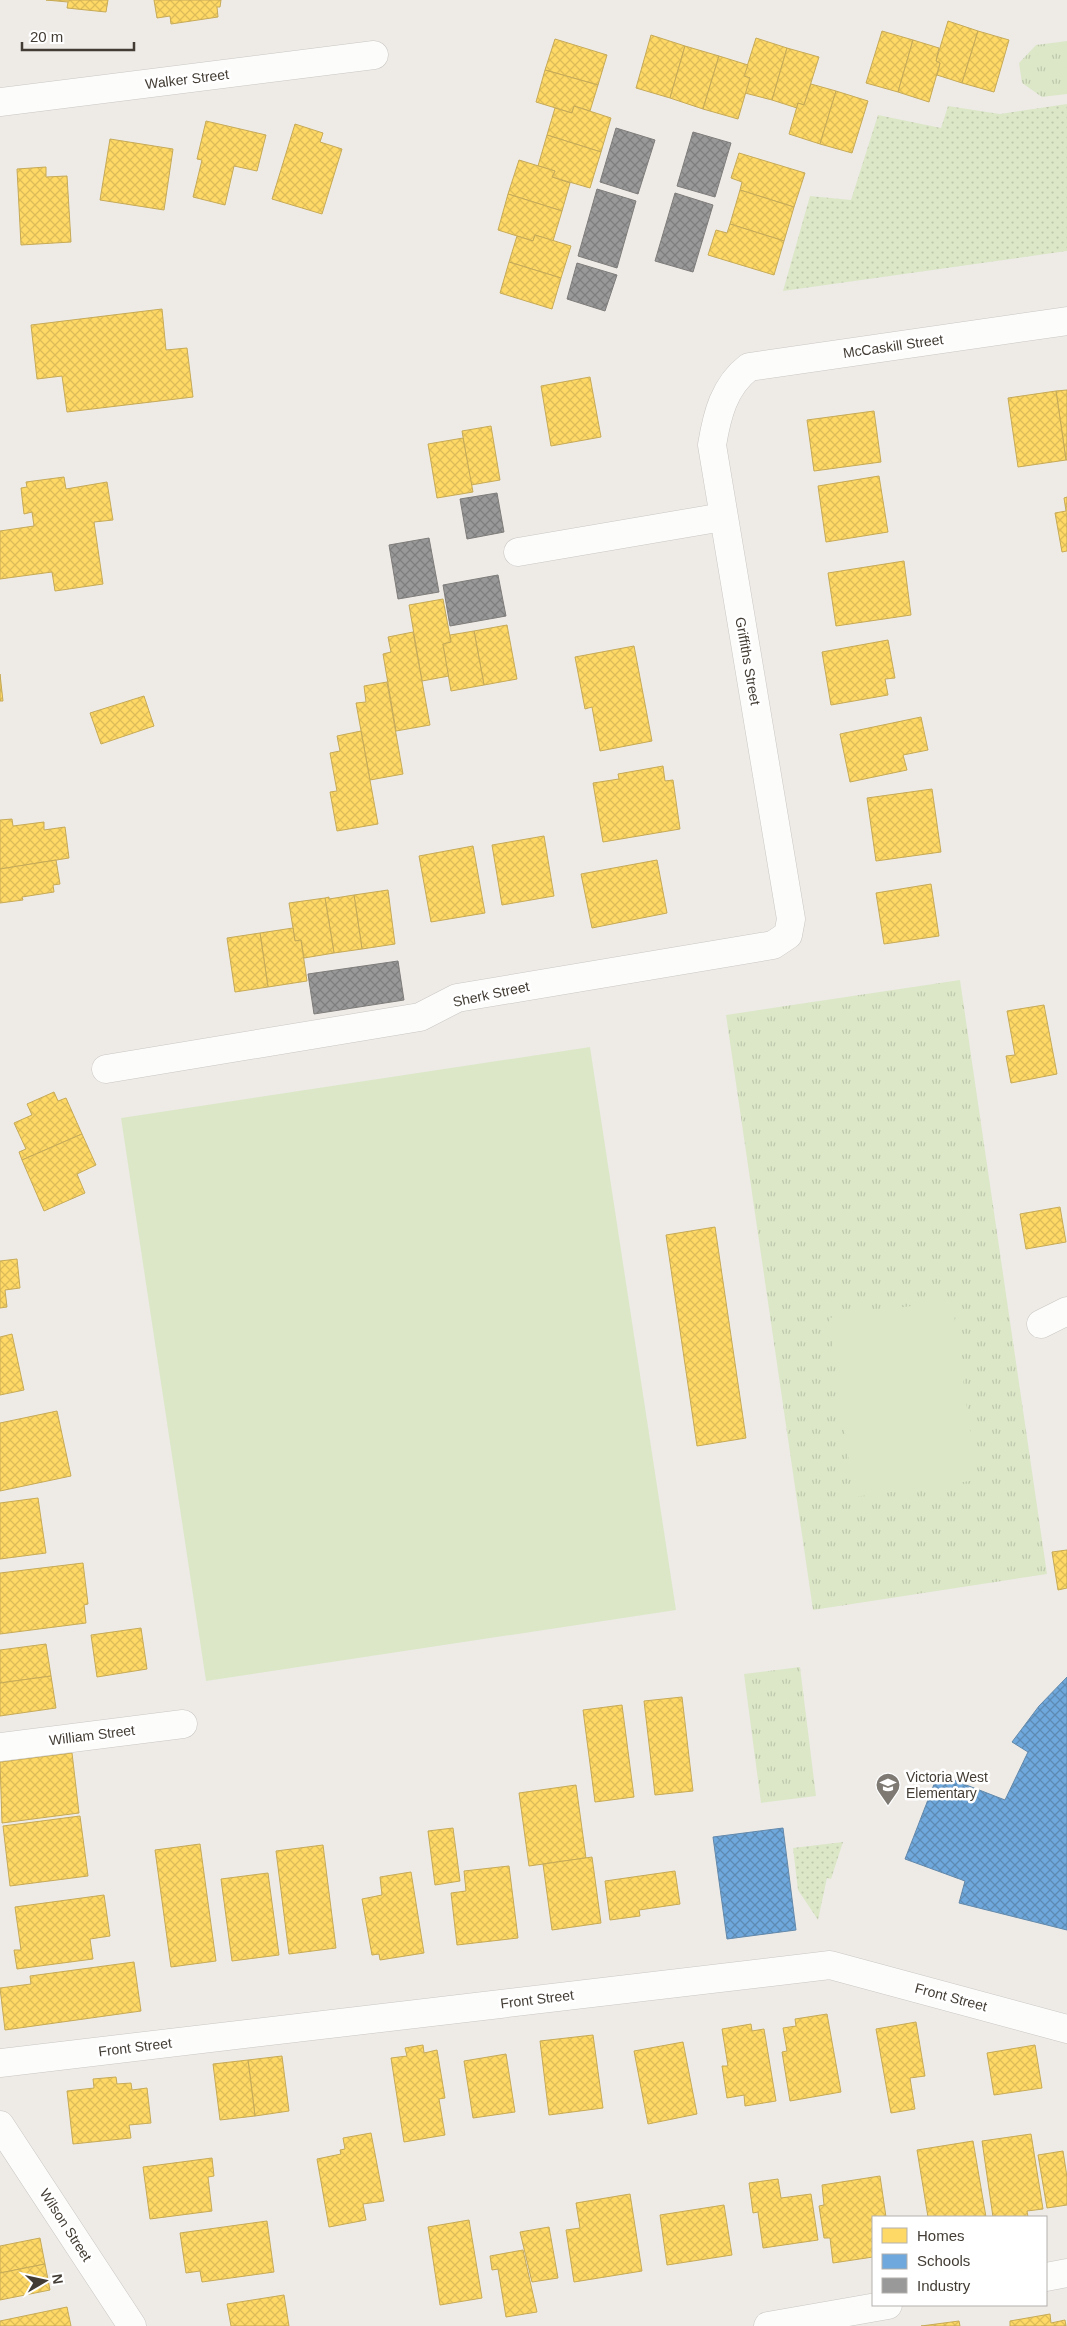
<svg xmlns="http://www.w3.org/2000/svg" width="1067" height="2326" viewBox="0 0 1067 2326" font-family="Arial,sans-serif">
<style>
.grass{fill:url(#grass-dots)}
.park{fill:url(#park-tufts)}
.garden{fill:#dce7c8}
.homes{fill:url(#homes-cross-hatch);stroke:#c6aa57}
.schools{fill:url(#schools-cross-hatch);stroke:#6288aa}
.industry{fill:url(#industry-cross-hatch);stroke:#7f7d7b}
.lines{fill:none;stroke-linecap:round;stroke-linejoin:round}
.street-casing{stroke:#cac7c3;stroke-width:29}
.street{stroke:#fcfcfb;stroke-width:28}
.labels{text-anchor:middle;dominant-baseline:central;stroke-width:5;stroke-linejoin:round;paint-order:stroke}
.street-label{font-size:14px;fill:#423c34;stroke:#fff}
.poi-label{font-size:14px;fill:#423c34;stroke:#fff;text-anchor:start}
</style>
<defs>
<pattern id="grass-dots" width="8" height="8" patternUnits="userSpaceOnUse" patternTransform="scale(1.25)"><rect width="8" height="8" fill="#dce7c8"/><path d="M2 2h.1M6 6h.1" fill="none" stroke="#bec7ac" stroke-width="1.8" stroke-linecap="round"/></pattern>
<pattern id="park-tufts" width="24" height="20" patternUnits="userSpaceOnUse" patternTransform="scale(1.25)"><rect width="24" height="20" fill="#dce7c8"/><path d="M3 7l-1-3M5 7V3M7 7l1-3M15 17l-1-3M17 17v-4M19 17l1-3" fill="none" stroke="#bec7ac"/></pattern>
<pattern id="homes-cross-hatch" width="8" height="8" patternUnits="userSpaceOnUse" patternTransform="scale(1.25)"><rect width="8" height="8" fill="#ffd966"/><path d="M0 0l8 8M0 8l8-8" fill="none" stroke="#dcbb59"/></pattern>
<pattern id="schools-cross-hatch" width="8" height="8" patternUnits="userSpaceOnUse" patternTransform="scale(1.25)"><rect width="8" height="8" fill="#6fa8dc"/><path d="M0 0l8 8M0 8l8-8" fill="none" stroke="#5d8ab3"/></pattern>
<pattern id="industry-cross-hatch" width="8" height="8" patternUnits="userSpaceOnUse" patternTransform="scale(1.25)"><rect width="8" height="8" fill="#999"/><path d="M0 0l8 8M0 8l8-8" fill="none" stroke="#7e7e7e"/></pattern>
</defs>
<rect width="100%" height="100%" fill="#eeebe7"/>
<!-- grass -->
<g class="grass">
<polygon points="1067,104 1067,251 783,291 810,196 851,200 878,115 941,128 948,106 1000,114"/>
<polygon points="843,1842 831,1879 827,1878 818,1920 798,1890 793,1848"/>
</g>
<!-- park -->
<g class="park">
<polygon points="1067,41 1067,94 1042,97 1022,83 1019,63 1036,45"/>
<polygon points="960,980 1047,1574 813,1610 726,1015"/>
<polygon points="800,1667 816,1796 761,1803 744,1674"/>
</g>
<!-- garden -->
<g class="garden">
<polygon points="590,1047 676,1610 206,1681 121,1118"/>
<polygon points="952,1300 977,1480 854,1497 829,1318"/>
</g>
<!-- homes -->
<g class="homes">
<polygon points="46,0 108,0 106,12 67,8 68,2"/>
<polygon points="154,0 221,0 220,7 217,7 218,17 171,24 170,16 157,18"/>
<polygon points="948,21 978,31 962,83 937,75 940,63 936,61"/>
<polygon points="882,31 913,40 898,92 866,83"/>
<polygon points="978,31 1009,40 994,92 962,83"/>
<polygon points="651,35 685,46 670,98 636,88"/>
<polygon points="756,38 787,48 772,100 745,93 750,78 744,76"/>
<polygon points="555,39 607,55 598,85 545,70"/>
<polygon points="913,40 939,48 936,61 940,63 929,102 898,92"/>
<polygon points="685,46 719,56 703,109 670,98"/>
<polygon points="787,48 819,57 804,105 798,103 797,108 772,100"/>
<polygon points="719,56 748,65 744,76 750,78 738,119 703,109"/>
<polygon points="545,70 598,85 590,111 574,106 572,113 536,102"/>
<polygon points="811,84 836,91 820,144 789,134 798,103 804,105"/>
<polygon points="836,91 868,101 852,153 820,144"/>
<polygon points="574,106 611,118 601,152 547,135 555,108 572,113"/>
<polygon points="206,121 266,135 257,171 234,166 225,205 193,197 202,160 197,159"/>
<polygon points="295,124 323,133 320,142 342,149 322,214 272,199"/>
<polygon points="547,135 601,152 590,188 552,177 555,171 538,166"/>
<polygon points="110,139 173,149 164,210 100,200"/>
<polygon points="739,153 805,173 794,207 740,190 742,182 731,178"/>
<polygon points="519,160 555,171 552,177 570,183 562,211 508,194"/>
<polygon points="46,167 46,177 67,176 71,242 21,245 17,169"/>
<polygon points="740,190 794,207 784,241 730,224"/>
<polygon points="508,194 562,211 553,241 535,235 533,241 498,230"/>
<polygon points="730,224 784,241 774,275 708,255 716,230 727,233"/>
<polygon points="535,235 571,246 561,278 509,262 517,236 533,241"/>
<polygon points="509,262 561,278 552,309 500,293"/>
<polygon points="162,309 166,350 187,348 193,397 67,412 62,376 37,379 31,325"/>
<polygon points="590,377 601,437 551,446 541,386"/>
<polygon points="1067,390 1067,460 1066,460 1056,391"/>
<polygon points="1056,391 1066,460 1018,467 1008,398"/>
<polygon points="874,411 881,462 814,471 807,420"/>
<polygon points="491,426 500,480 471,485 462,431"/>
<polygon points="463,438 473,492 437,498 428,444"/>
<polygon points="879,476 888,532 826,542 818,486"/>
<polygon points="64,477 66,489 107,482 113,520 94,522 103,584 55,591 52,572 0,579 0,531 34,526 32,512 24,514 21,488 27,487 26,482"/>
<polygon points="1067,497 1067,551 1062,552 1055,513 1066,511 1064,498"/>
<polygon points="904,561 911,615 836,626 828,573"/>
<polygon points="443,599 451,642 443,644 449,676 422,681 409,605"/>
<polygon points="507,625 517,679 484,685 474,631"/>
<polygon points="474,631 484,685 451,691 443,644 451,642 450,635"/>
<polygon points="413,632 430,725 396,731 383,654 391,652 388,637"/>
<polygon points="888,640 895,678 885,679 888,695 831,705 822,652"/>
<polygon points="634,646 652,741 600,751 592,707 585,709 575,657"/>
<polygon points="0,674 3,701 0,701"/>
<polygon points="387,682 403,774 370,780 356,703 366,702 364,686"/>
<polygon points="144,696 154,726 101,744 90,713"/>
<polygon points="921,717 928,750 903,755 907,770 850,782 840,734"/>
<polygon points="361,731 378,824 337,831 330,792 337,791 330,753 340,751 337,736"/>
<polygon points="663,766 665,781 673,780 680,829 603,842 593,783 619,779 618,774"/>
<polygon points="932,789 941,852 876,861 867,798"/>
<polygon points="12,819 13,826 44,822 44,830 65,827 69,858 0,869 0,820"/>
<polygon points="544,836 554,896 502,905 492,845"/>
<polygon points="473,846 485,913 431,922 419,856"/>
<polygon points="56,860 60,884 53,885 54,892 22,897 23,900 0,903 0,869"/>
<polygon points="657,860 667,913 592,928 581,874"/>
<polygon points="931,884 939,936 884,944 876,893"/>
<polygon points="388,890 395,944 362,949 354,895"/>
<polygon points="354,895 362,949 334,953 325,898 329,897 329,899"/>
<polygon points="325,898 334,953 304,958 301,940 295,941 289,903"/>
<polygon points="293,928 295,941 301,940 307,981 268,987 260,933"/>
<polygon points="260,933 268,987 235,992 227,938"/>
<polygon points="1044,1005 1057,1074 1011,1083 1006,1056 1015,1055 1007,1011"/>
<polygon points="54,1092 58,1101 66,1098 82,1134 22,1160 19,1152 26,1149 14,1123 32,1115 27,1104"/>
<polygon points="82,1134 96,1165 77,1174 85,1193 44,1211 22,1160"/>
<polygon points="1060,1207 1066,1242 1026,1249 1020,1214"/>
<polygon points="715,1227 746,1438 697,1446 666,1235"/>
<polygon points="17,1259 20,1288 5,1290 7,1307 0,1308 0,1261"/>
<polygon points="12,1334 24,1390 0,1395 0,1337"/>
<polygon points="57,1411 71,1476 0,1491 0,1423"/>
<polygon points="38,1498 46,1553 0,1559 0,1503"/>
<polygon points="1067,1550 1067,1588 1058,1590 1052,1552"/>
<polygon points="83,1563 88,1604 84,1605 86,1623 0,1634 0,1573"/>
<polygon points="141,1628 147,1669 97,1677 91,1635"/>
<polygon points="46,1644 51,1676 0,1683 0,1650"/>
<polygon points="51,1676 56,1708 0,1716 0,1683"/>
<polygon points="682,1697 693,1791 655,1795 644,1701"/>
<polygon points="622,1705 634,1797 595,1802 583,1710"/>
<polygon points="72,1753 79,1813 2,1823 0,1762"/>
<polygon points="576,1785 586,1858 529,1866 519,1793"/>
<polygon points="80,1816 88,1876 10,1886 3,1826"/>
<polygon points="453,1828 460,1881 435,1885 428,1831"/>
<polygon points="200,1844 216,1961 171,1967 155,1850"/>
<polygon points="323,1845 336,1948 289,1954 276,1851"/>
<polygon points="592,1857 601,1923 552,1930 543,1864"/>
<polygon points="509,1866 518,1938 457,1945 451,1893 466,1891 464,1871"/>
<polygon points="675,1871 680,1904 639,1910 640,1916 610,1920 605,1881"/>
<polygon points="411,1872 424,1953 380,1960 379,1954 372,1955 362,1899 382,1895 380,1877"/>
<polygon points="268,1873 279,1955 232,1961 221,1879"/>
<polygon points="104,1895 110,1936 90,1939 93,1959 17,1969 14,1950 21,1950 15,1907"/>
<polygon points="134,1962 141,2011 5,2030 0,1988 31,1984 30,1976"/>
<polygon points="827,2014 841,2092 790,2101 782,2052 787,2051 783,2028 796,2026 795,2019"/>
<polygon points="916,2022 925,2076 910,2078 915,2109 891,2113 876,2029"/>
<polygon points="751,2024 752,2031 764,2029 776,2101 745,2106 744,2095 727,2098 722,2066 728,2066 722,2029"/>
<polygon points="593,2035 603,2108 549,2115 540,2041"/>
<polygon points="683,2042 697,2114 648,2124 634,2051"/>
<polygon points="423,2045 424,2053 437,2050 445,2098 439,2099 445,2135 404,2142 391,2058 407,2056 405,2048"/>
<polygon points="1035,2045 1042,2088 994,2095 987,2053"/>
<polygon points="506,2054 515,2112 473,2118 464,2061"/>
<polygon points="282,2056 289,2111 255,2116 248,2060"/>
<polygon points="248,2060 255,2116 220,2120 213,2064"/>
<polygon points="116,2077 117,2084 131,2083 132,2090 147,2088 151,2123 129,2125 131,2138 73,2144 67,2091 94,2088 93,2079"/>
<polygon points="371,2133 384,2201 363,2204 366,2220 329,2227 317,2159 341,2154 340,2150 345,2149 343,2138"/>
<polygon points="1031,2134 1043,2209 1027,2211 1028,2217 993,2217 982,2141"/>
<polygon points="973,2141 986,2217 928,2217 917,2150"/>
<polygon points="1063,2151 1067,2177 1067,2205 1047,2208 1038,2155"/>
<polygon points="212,2158 214,2176 208,2177 212,2211 150,2219 143,2167"/>
<polygon points="880,2176 886,2217 873,2217 873,2257 833,2263 830,2238 824,2238 819,2206 824,2205 822,2185"/>
<polygon points="778,2179 781,2198 811,2194 818,2240 763,2248 758,2212 753,2213 749,2183"/>
<polygon points="630,2194 642,2271 574,2282 566,2230 580,2228 576,2203"/>
<polygon points="724,2205 732,2255 667,2265 660,2215"/>
<polygon points="469,2220 482,2298 440,2305 428,2227"/>
<polygon points="267,2221 274,2272 202,2282 200,2271 186,2273 180,2233"/>
<polygon points="549,2227 558,2278 532,2282 520,2232"/>
<polygon points="40,2238 45,2264 0,2273 0,2246"/>
<polygon points="523,2250 537,2312 506,2317 498,2269 492,2270 490,2256"/>
<polygon points="45,2264 50,2290 0,2300 0,2273"/>
<polygon points="284,2295 289,2326 231,2326 227,2304"/>
<polygon points="67,2307 71,2326 0,2326 0,2321"/>
<polygon points="1050,2314 1051,2323 1065,2320 1066,2326 1010,2326 1010,2321"/>
<polygon points="959,2321 960,2326 921,2326"/>
</g>
<!-- schools -->
<g class="schools">
<polygon points="1067,1677 1067,1930 959,1903 965,1881 905,1859 938,1774 1005,1800 1028,1752 1012,1742 1039,1706"/>
<polygon points="783,1828 796,1930 727,1939 713,1837"/>
</g>
<!-- industry -->
<g class="industry">
<polygon points="616,128 655,140 638,194 600,182"/>
<polygon points="693,132 731,143 715,197 677,186"/>
<polygon points="597,189 636,201 617,268 578,256"/>
<polygon points="675,193 713,205 693,272 655,261"/>
<polygon points="577,263 617,275 605,311 567,299"/>
<polygon points="497,493 504,532 467,539 460,499"/>
<polygon points="429,538 439,592 398,599 389,545"/>
<polygon points="498,575 506,616 450,626 443,585"/>
<polygon points="398,961 404,1000 314,1014 308,974"/>
</g>
<g class="lines">
<defs>
<g id="street">
<polyline points="0,102 374,55"/>
<polyline points="518,552 723,517"/>
<path d="M 106,1069 L 420,1017 L 457,998 L 773,945 L 788,935 L 791,919 L 712,445 C 717,415 724,386 749,367 L 1067,321"/>
<polyline points="1041,1324 1067,1311"/>
<polyline points="0,1747 183,1724"/>
<polyline points="0,2063 830,1965 1067,2029"/>
<polyline points="0,2125 132,2326"/>
<polyline points="1046,2277 1067,2273"/>
<polyline points="768,2326 888,2305"/>
</g>
</defs>
<!-- street casing -->
<use href="#street" class="street-casing"/>
<!-- street -->
<use href="#street" class="street"/>
</g>
<!-- icons -->
<defs>
<symbol id="school-pin" viewBox="-11 -11 22 30"><path d="M0 17L-7.5 6A9.5 9.5 0 1 1 7.5 6Z" fill="#7e7973" stroke="#fff"/><path d="M0-5L7-2L0 1L-7-2ZM-4 1L0 2.5L4 1V4Q0 6-4 4Z" fill="#fff"/></symbol>
</defs>
<g fill-rule="evenodd">
<use href="#school-pin" x="874" y="1771" width="28" height="38"/>
</g>
<g class="labels">
<!-- street labels -->
<g class="street-label">
<text transform="translate(187 79) rotate(-7)">Walker Street</text>
<text transform="translate(893 346) rotate(-8)">McCaskill Street</text>
<text transform="translate(748 661) rotate(80)">Griffiths Street</text>
<text transform="translate(491 994) rotate(-12)">Sherk Street</text>
<text transform="translate(92 1735) rotate(-7)">William Street</text>
<text transform="translate(951 1997) rotate(15)">Front Street</text>
<text transform="translate(537 1999) rotate(-7)">Front Street</text>
<text transform="translate(135 2047) rotate(-7)">Front Street</text>
<text transform="translate(66 2225) rotate(57)">Wilson Street</text>
</g>
<!-- poi labels -->
<g class="poi-label">
<text x="906" y="1777">Victoria West<tspan x="906" dy="16">Elementary</tspan></text>
</g>
</g>
<!-- legend -->
<rect x="872" y="2216" width="175" height="90" fill="#ffffff" stroke="#b3b1ae"/>
<rect x="882" y="2228" width="25" height="15" fill="#ffd966" stroke="#b3b1ae"/>
<text x="917" y="2241" font-size="15" fill="#423c34">Homes</text>
<rect x="882" y="2254" width="25" height="15" fill="#6fa8dc" stroke="#b3b1ae"/>
<text x="917" y="2266" font-size="15" fill="#423c34">Schools</text>
<rect x="882" y="2278" width="25" height="15" fill="#999999" stroke="#b3b1ae"/>
<text x="917" y="2291" font-size="15" fill="#423c34">Industry</text>
<!-- north arrow -->
<g transform="translate(45 2281) rotate(81)" stroke="#ffffff" stroke-width="4" paint-order="stroke">
<path d="M0-4L9 19L0 12L-9 19Z" fill="#423c34"/>
<text y="-8" font-size="14" font-weight="bold" text-anchor="middle" fill="#423c34">N</text>
</g>
<!-- scale -->
<path d="M22 42v8h112v-8" fill="none" stroke="#423c34" stroke-width="2.5"/>
<text x="30" y="42" font-size="15" fill="#423c34" stroke="#ffffff" stroke-width="4" paint-order="stroke">20 m</text>
</svg>
